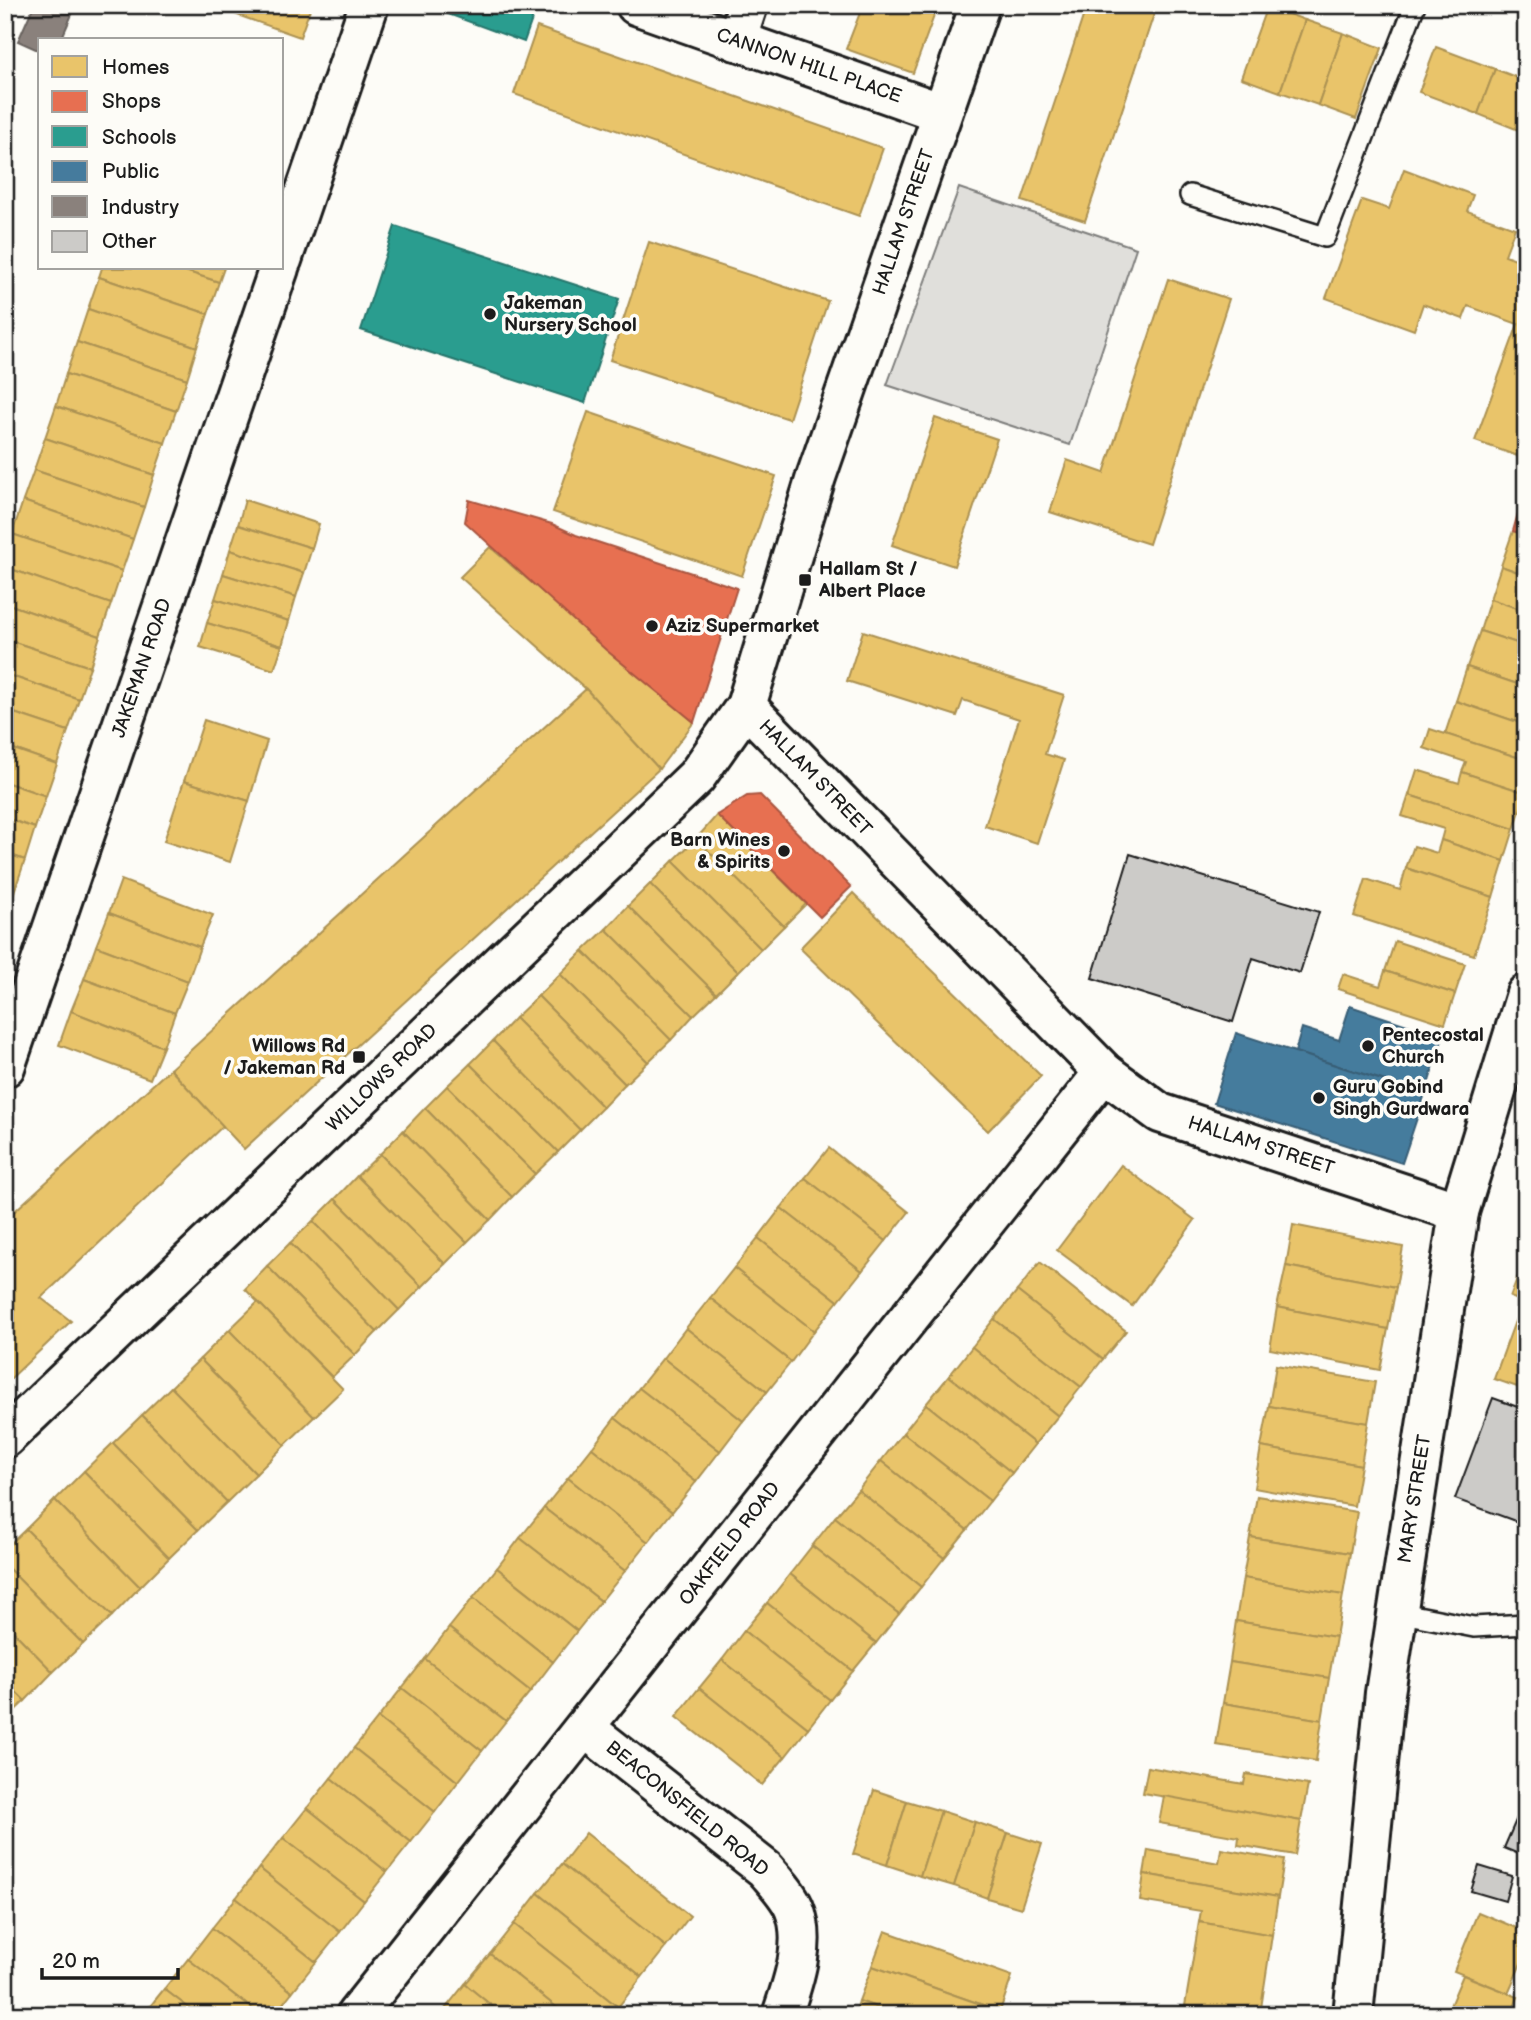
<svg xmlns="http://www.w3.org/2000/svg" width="1531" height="2020" viewBox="0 0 1531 2020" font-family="'Balsamiq Sans',sans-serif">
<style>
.green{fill:#e0dfdb;stroke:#7e7e7c;stroke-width:2}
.homes{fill:#e9c46a;stroke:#ac9253;stroke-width:2}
.shops{fill:#e76f51;stroke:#aa5641;stroke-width:2}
.schools{fill:#2a9d8f;stroke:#26766c;stroke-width:2}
.public{fill:#457b9d;stroke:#395e76;stroke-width:2}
.industry{fill:#8a817c;stroke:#69635f;stroke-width:2}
.building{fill:#cccbc8;stroke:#1c1c1c;stroke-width:2}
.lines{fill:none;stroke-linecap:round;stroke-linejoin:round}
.lane-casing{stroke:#1c1c1c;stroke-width:24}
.street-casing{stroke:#1c1c1c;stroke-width:44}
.secondary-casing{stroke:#1c1c1c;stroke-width:44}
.lane{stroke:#fdfcf7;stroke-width:19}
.street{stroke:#fdfcf7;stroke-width:38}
.secondary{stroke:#fdfcf7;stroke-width:38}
.poi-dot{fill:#1c1c1c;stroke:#fdfcf7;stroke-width:2.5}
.labels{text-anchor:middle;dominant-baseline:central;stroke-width:7;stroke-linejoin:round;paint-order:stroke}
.street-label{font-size:19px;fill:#1c1c1c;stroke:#fdfcf7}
.poi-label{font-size:19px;font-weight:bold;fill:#1c1c1c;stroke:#fdfcf7;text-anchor:start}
</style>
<rect width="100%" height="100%" fill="#fdfcf7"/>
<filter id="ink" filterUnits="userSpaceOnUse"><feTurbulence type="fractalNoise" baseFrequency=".0143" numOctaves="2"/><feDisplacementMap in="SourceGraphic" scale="14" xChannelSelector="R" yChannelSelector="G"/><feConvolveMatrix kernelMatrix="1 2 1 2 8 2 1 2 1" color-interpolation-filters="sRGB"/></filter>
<g filter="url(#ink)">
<!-- green -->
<polygon class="green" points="959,188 1136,248 1070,445 887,385"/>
<!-- homes -->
<g class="homes">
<polygon points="209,5 299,5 310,9 300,37"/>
<polygon points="863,5 938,5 913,73 846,49"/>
<polygon points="1087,5 1157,5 1085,221 1022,201"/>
<polygon points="1267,6 1305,20 1280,92 1241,78"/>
<polygon points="1305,20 1343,33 1318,105 1280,92"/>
<polygon points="537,27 883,148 859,216 514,94"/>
<polygon points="1343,33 1382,48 1356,119 1318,105"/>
<polygon points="1436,47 1495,69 1478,114 1419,92"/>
<polygon points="1495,69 1526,81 1526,133 1478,114"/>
<polygon points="1404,169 1473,195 1467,211 1515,228 1505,255 1526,263 1526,459 1475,441 1518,324 1468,306 1463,319 1423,304 1414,330 1326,298 1362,200 1389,209"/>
<polygon points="649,242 828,301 789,419 610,360"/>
<polygon points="102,268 176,268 219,282 208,314 99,277"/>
<polygon points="176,268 224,268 219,282"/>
<polygon points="99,277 208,314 197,347 88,309"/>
<polygon points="1168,279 1229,299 1149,544 1050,512 1067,460 1104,473"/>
<polygon points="88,309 197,347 187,379 77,342"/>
<polygon points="77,342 187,379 176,411 66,374"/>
<polygon points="66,374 176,411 165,443 56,406"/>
<polygon points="56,406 165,443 154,475 45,438"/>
<polygon points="588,412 776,476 742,576 553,512"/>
<polygon points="935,418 997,439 954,566 892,545"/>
<polygon points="45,438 154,475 144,507 34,470"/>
<polygon points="34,470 144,507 133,539 23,501"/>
<polygon points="245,500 319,524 312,548 238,525"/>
<polygon points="23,501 133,539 122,571 12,534"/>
<polygon points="238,525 312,548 304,573 230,550"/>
<polygon points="1513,531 1526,535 1526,575 1501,566"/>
<polygon points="12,534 122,571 111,604 5,567 5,554"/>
<polygon points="490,547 694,722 659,769 586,689 460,577"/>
<polygon points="230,550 304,573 296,597 223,574"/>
<polygon points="1501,566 1526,575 1526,611 1490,599"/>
<polygon points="5,567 111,604 100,636 5,603"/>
<polygon points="223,574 296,597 289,621 215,599"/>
<polygon points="215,599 289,621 282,646 207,623"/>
<polygon points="1490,599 1526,611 1526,646 1480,631"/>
<polygon points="5,603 100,636 90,667 5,639"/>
<polygon points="207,623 282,646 274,670 200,647"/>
<polygon points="863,631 1064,695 1045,754 1064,760 1037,843 985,826 1019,719 963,700 957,716 847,681"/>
<polygon points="1480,631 1526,646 1526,687 1467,667"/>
<polygon points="5,639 90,667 79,699 5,674"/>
<polygon points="1467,667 1526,687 1526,725 1456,701"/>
<polygon points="5,674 79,699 68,731 5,710"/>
<polygon points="586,689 659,769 244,1149 170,1069"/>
<polygon points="1456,701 1526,725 1526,760 1445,734"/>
<polygon points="5,710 68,731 57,764 5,746"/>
<polygon points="204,720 267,741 249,801 184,781"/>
<polygon points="1430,729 1526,760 1526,793 1462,772 1466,762 1424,748"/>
<polygon points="5,746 57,764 46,796 5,782"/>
<polygon points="1417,770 1459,783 1462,772 1526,793 1514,829 1409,795"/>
<polygon points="184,781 249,801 230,862 164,841"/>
<polygon points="5,782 46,796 35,828 5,818"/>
<polygon points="1409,795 1514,829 1504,861 1441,840 1444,829 1402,816"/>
<polygon points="717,815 806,904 784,926 696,839"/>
<polygon points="5,818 35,828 25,860 5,853"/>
<polygon points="696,839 784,926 761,949 673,861"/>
<polygon points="1441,840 1504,861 1493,897 1406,868 1414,846 1437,853"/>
<polygon points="5,853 25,860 14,892 5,889"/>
<polygon points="673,861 761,949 738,972 650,884"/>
<polygon points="1406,868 1493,897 1474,955 1354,916 1366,879 1400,890"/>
<polygon points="121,880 213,915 200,947 109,913"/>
<polygon points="650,884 738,972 716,994 628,906"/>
<polygon points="5,889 14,892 5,918"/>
<polygon points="853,893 1041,1076 988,1131 800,948"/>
<polygon points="628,906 716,994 693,1016 606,929"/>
<polygon points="109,913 200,947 188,981 96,946"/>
<polygon points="606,929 693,1016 671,1040 583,951"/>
<polygon points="1395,941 1465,964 1455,994 1385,971"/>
<polygon points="96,946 188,981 175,1013 84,979"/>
<polygon points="583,951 671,1040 648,1062 560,974"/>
<polygon points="1385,971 1455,994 1445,1024 1338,989 1343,974 1380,986"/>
<polygon points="560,974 648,1062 625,1084 538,996"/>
<polygon points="84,979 175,1013 163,1047 71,1011"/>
<polygon points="538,996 625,1084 603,1107 515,1018"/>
<polygon points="71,1011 163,1047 150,1079 59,1045"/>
<polygon points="515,1018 603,1107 580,1130 493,1041"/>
<polygon points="493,1041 580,1130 558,1152 470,1064"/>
<polygon points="470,1064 558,1152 535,1174 447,1086"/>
<polygon points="170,1069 223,1126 41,1298 71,1321 5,1384 5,1220"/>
<polygon points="447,1086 535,1174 512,1197 425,1108"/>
<polygon points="425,1108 512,1197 490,1220 403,1131"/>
<polygon points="403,1131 490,1220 467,1242 380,1154"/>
<polygon points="829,1148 909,1212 886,1241 805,1178"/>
<polygon points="380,1154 467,1242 445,1264 357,1176"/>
<polygon points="1121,1165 1195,1220 1132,1306 1057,1250"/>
<polygon points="357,1176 445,1264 422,1287 335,1199"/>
<polygon points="805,1178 886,1241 862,1271 781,1208"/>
<polygon points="335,1199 422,1287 399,1310 313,1221"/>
<polygon points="781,1208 862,1271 838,1301 758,1238"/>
<polygon points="313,1221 399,1310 377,1332 290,1243"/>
<polygon points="1293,1225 1403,1247 1396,1287 1286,1266"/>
<polygon points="758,1238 838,1301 814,1331 734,1268"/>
<polygon points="290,1243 377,1332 355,1355 267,1266"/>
<polygon points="1040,1262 1126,1331 1103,1359 1017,1291"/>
<polygon points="1523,1263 1526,1264 1526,1303 1510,1297"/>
<polygon points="267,1266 355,1355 332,1377 245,1289"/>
<polygon points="1286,1266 1396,1287 1388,1329 1277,1307"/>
<polygon points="734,1268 814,1331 791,1362 710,1298"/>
<polygon points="1017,1291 1103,1359 1081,1387 994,1319"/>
<polygon points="710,1298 791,1362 767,1392 686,1328"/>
<polygon points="258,1302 343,1389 314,1417 229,1330"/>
<polygon points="1522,1302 1526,1303 1526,1390 1494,1379"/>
<polygon points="1277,1307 1388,1329 1380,1370 1270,1349"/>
<polygon points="994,1319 1081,1387 1058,1416 972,1347"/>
<polygon points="686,1328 767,1392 743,1421 663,1358"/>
<polygon points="229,1330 314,1417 285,1445 200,1359"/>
<polygon points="972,1347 1058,1416 1035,1444 949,1376"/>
<polygon points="663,1358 743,1421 720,1451 639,1388"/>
<polygon points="200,1359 285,1445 256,1474 171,1387"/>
<polygon points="1276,1365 1375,1382 1368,1423 1269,1406"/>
<polygon points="949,1376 1035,1444 1012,1473 926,1404"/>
<polygon points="171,1387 256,1474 227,1502 142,1415"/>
<polygon points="639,1388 720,1451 696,1482 615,1418"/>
<polygon points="926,1404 1012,1473 990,1501 903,1433"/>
<polygon points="1269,1406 1368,1423 1361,1465 1261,1447"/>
<polygon points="142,1415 227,1502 198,1530 113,1443"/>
<polygon points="615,1418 696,1482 672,1512 592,1448"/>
<polygon points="903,1433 990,1501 967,1530 881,1461"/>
<polygon points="113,1443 198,1530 169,1558 84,1471"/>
<polygon points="1261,1447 1361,1465 1354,1506 1254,1488"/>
<polygon points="592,1448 672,1512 648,1542 568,1478"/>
<polygon points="881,1461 967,1530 944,1558 858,1490"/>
<polygon points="84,1471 169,1558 140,1587 55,1500"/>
<polygon points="568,1478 648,1542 625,1571 544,1508"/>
<polygon points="858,1490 944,1558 921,1587 835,1517"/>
<polygon points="1257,1496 1357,1512 1350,1553 1250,1537"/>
<polygon points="55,1500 140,1587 112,1616 26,1529"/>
<polygon points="544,1508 625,1571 601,1601 520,1538"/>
<polygon points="835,1517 921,1587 899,1614 812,1546"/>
<polygon points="26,1529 112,1616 83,1644 5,1565 5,1549"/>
<polygon points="1250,1537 1350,1553 1343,1595 1243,1578"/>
<polygon points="520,1538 601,1601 577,1631 497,1568"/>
<polygon points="812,1546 899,1614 876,1643 790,1574"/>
<polygon points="5,1565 83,1644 53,1672 5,1623"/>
<polygon points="497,1568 577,1631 553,1662 473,1598"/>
<polygon points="790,1574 876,1643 853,1671 767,1603"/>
<polygon points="1243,1578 1343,1595 1336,1637 1236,1621"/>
<polygon points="473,1598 553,1662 530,1692 449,1628"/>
<polygon points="767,1603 853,1671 830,1700 744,1631"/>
<polygon points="1236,1621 1336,1637 1329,1678 1230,1662"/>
<polygon points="5,1623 53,1672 25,1701 5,1681"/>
<polygon points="449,1628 530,1692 506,1721 425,1659"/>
<polygon points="744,1631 830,1700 808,1728 722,1660"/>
<polygon points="425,1659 506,1721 482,1751 402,1688"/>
<polygon points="722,1660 808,1728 785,1757 699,1688"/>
<polygon points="1230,1662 1329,1678 1322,1720 1223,1703"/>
<polygon points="5,1681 25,1701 5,1720"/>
<polygon points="402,1688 482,1751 458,1782 378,1718"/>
<polygon points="699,1688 785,1757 762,1785 676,1717"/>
<polygon points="1223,1703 1322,1720 1316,1761 1216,1745"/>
<polygon points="378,1718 458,1782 435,1812 354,1748"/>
<polygon points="354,1748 435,1812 411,1842 331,1778"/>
<polygon points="1148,1767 1244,1784 1246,1774 1308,1785 1301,1821 1143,1793"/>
<polygon points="331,1778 411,1842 387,1872 307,1808"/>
<polygon points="874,1790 907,1801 887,1865 853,1854"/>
<polygon points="1164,1796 1301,1821 1295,1855 1238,1845 1239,1837 1159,1823"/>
<polygon points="907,1801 941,1811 920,1876 887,1865"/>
<polygon points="307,1808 387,1872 364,1901 283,1838"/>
<polygon points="941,1811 975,1822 954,1886 920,1876"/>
<polygon points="975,1822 1008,1833 987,1898 954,1886"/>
<polygon points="586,1833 690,1916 666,1947 562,1864"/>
<polygon points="1008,1833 1042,1844 1021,1908 987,1898"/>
<polygon points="283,1838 364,1901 340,1932 259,1868"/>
<polygon points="1221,1849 1284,1860 1278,1897 1144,1874 1148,1850 1219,1863"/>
<polygon points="562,1864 666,1947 642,1977 538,1893"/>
<polygon points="259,1868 340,1932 316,1962 236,1898"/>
<polygon points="1144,1874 1278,1897 1272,1935 1199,1922 1201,1911 1140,1901"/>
<polygon points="538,1893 642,1977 618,2007 514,1924"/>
<polygon points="236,1898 316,1962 292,1992 212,1928"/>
<polygon points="1478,1912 1526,1932 1526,1952 1508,1993 1454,1971"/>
<polygon points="1199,1922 1272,1935 1260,2015 1185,2006"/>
<polygon points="514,1924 618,2007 612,2015 566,2015 490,1954"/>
<polygon points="212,1928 292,1992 274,2015 260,2015 188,1959"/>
<polygon points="885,1931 1012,1976 1000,2011 872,1966"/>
<polygon points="490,1954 566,2015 503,2015 465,1984"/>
<polygon points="188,1959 260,2015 198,2015 164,1989"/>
<polygon points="872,1966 1000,2011 999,2015 898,2015 859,2001"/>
<polygon points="1463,1975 1518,1997 1511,2015 1446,2015"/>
<polygon points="465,1984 503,2015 441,2014"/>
<polygon points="164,1989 198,2015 143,2015"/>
<polygon points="859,2001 898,2015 855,2015"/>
</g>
<!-- shops -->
<g class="shops">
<polygon points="1526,485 1526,535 1513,531"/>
<polygon points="469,500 552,524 576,535 737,588 694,722 606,650 465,522"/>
<polygon points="760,795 851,887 820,917 717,815 747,796"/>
</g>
<!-- schools -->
<g class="schools">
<polygon points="424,5 537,5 524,42"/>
<polygon points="395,226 619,299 585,403 361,330"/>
</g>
<!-- public -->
<g class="public">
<polygon points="1350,1006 1443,1037 1425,1094 1295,1052 1302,1028 1339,1040"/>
<polygon points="1236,1033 1425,1094 1402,1163 1214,1103"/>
</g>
<!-- industry -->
<polygon class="industry" points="34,5 76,5 61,40 40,40 40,51 18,41"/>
<!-- building -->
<g class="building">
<polygon points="1130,854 1319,912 1300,973 1253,958 1233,1022 1092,978"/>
<polygon points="1493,1398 1526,1410 1526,1525 1455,1499"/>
<polygon points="1526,1797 1526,1857 1504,1848"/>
<polygon points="1479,1866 1512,1876 1505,1901 1471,1891"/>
</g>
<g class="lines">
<defs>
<g id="lane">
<polyline points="1190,195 1325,237 1415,5"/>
<polyline points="1397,1612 1474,1627 1526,1624"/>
</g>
<g id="street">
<polyline points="636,5 942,113"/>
<polyline points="736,41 748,5"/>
<polyline points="282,260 369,5"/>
<polyline points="746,706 1104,1072 1160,1113 1459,1212"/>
<polyline points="5,1067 279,268"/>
<path d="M 585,1728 L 765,1869 C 775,1881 788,1894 794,1908 C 808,1942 793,1983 782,2015"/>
<polyline points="356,2015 1104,1072"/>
<polyline points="1353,2015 1385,1693 1459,1212 1526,994"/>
</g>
<polyline id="secondary" points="5,1438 696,777 746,706 816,477 980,5"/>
</defs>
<!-- lane casing -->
<use href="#lane" class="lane-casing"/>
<!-- street casing -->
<use href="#street" class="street-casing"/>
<!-- secondary casing -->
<use href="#secondary" class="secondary-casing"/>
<!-- lane -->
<use href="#lane" class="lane"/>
<!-- street -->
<use href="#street" class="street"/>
<!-- secondary -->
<use href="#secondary" class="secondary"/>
</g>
</g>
<!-- markers -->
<g class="poi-dot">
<circle cx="490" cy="314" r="7"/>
<rect x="798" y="573" width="14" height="14" rx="3.5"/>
<circle cx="652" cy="626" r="7"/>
<circle cx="784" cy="851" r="7"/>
<circle cx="1368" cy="1046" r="7"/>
<rect x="352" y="1050" width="14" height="14" rx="3.5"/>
<circle cx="1319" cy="1098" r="7"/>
</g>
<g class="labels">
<!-- street labels -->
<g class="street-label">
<text transform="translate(809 66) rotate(19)">CANNON HILL PLACE</text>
<text transform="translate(904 222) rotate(-71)">HALLAM STREET</text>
<text transform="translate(142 668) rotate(-71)">JAKEMAN ROAD</text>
<text transform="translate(815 778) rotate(46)">HALLAM STREET</text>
<text transform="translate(382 1078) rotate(-44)">WILLOWS ROAD</text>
<text transform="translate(1261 1146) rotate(18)">HALLAM STREET</text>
<text transform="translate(1415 1499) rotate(-81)">MARY STREET</text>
<text transform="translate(730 1544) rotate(-52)">OAKFIELD ROAD</text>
<text transform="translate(687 1809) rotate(39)">BEACONSFIELD ROAD</text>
</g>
<!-- poi labels -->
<g class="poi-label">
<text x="504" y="303">Jakeman<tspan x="504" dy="22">Nursery School</tspan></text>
<text x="819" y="569">Hallam St /<tspan x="819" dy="22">Albert Place</tspan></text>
<text x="666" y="626">Aziz Supermarket</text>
<text x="770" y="840" text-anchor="end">Barn Wines<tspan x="770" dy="22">&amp; Spirits</tspan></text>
<text x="1382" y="1035">Pentecostal<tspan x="1382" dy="22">Church</tspan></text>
<text x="345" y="1046" text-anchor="end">Willows Rd<tspan x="345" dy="22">/ Jakeman Rd</tspan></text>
<text x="1333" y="1087">Guru Gobind<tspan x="1333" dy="22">Singh Gurdwara</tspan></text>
</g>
</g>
<!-- margin -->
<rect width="1531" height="2020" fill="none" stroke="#fdfcf7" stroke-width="28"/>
<rect x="14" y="14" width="1503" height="1992" fill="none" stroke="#1c1c1c" stroke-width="2.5" filter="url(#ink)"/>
<!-- legend -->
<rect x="38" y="38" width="245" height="231" fill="#fdfcf7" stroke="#a3a29f" stroke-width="2"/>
<rect x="52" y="56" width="35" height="21" fill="#e9c46a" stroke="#a3a29f" stroke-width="2"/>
<text x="102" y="74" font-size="21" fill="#1c1c1c">Homes</text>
<rect x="52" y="91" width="35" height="21" fill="#e76f51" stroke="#a3a29f" stroke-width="2"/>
<text x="102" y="108" font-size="21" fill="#1c1c1c">Shops</text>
<rect x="52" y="126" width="35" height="21" fill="#2a9d8f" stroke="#a3a29f" stroke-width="2"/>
<text x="102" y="144" font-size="21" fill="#1c1c1c">Schools</text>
<rect x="52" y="161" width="35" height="21" fill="#457b9d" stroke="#a3a29f" stroke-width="2"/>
<text x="102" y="178" font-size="21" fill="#1c1c1c">Public</text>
<rect x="52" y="196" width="35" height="21" fill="#8a817c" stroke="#a3a29f" stroke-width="2"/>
<text x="102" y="214" font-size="21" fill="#1c1c1c">Industry</text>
<rect x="52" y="231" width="35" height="21" fill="#cccbc8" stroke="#a3a29f" stroke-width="2"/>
<text x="102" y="248" font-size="21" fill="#1c1c1c">Other</text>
<!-- scale -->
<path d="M42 1968v10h136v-10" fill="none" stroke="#1c1c1c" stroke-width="3.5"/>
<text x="52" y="1968" font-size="21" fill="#1c1c1c" stroke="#fdfcf7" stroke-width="5" paint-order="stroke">20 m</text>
</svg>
